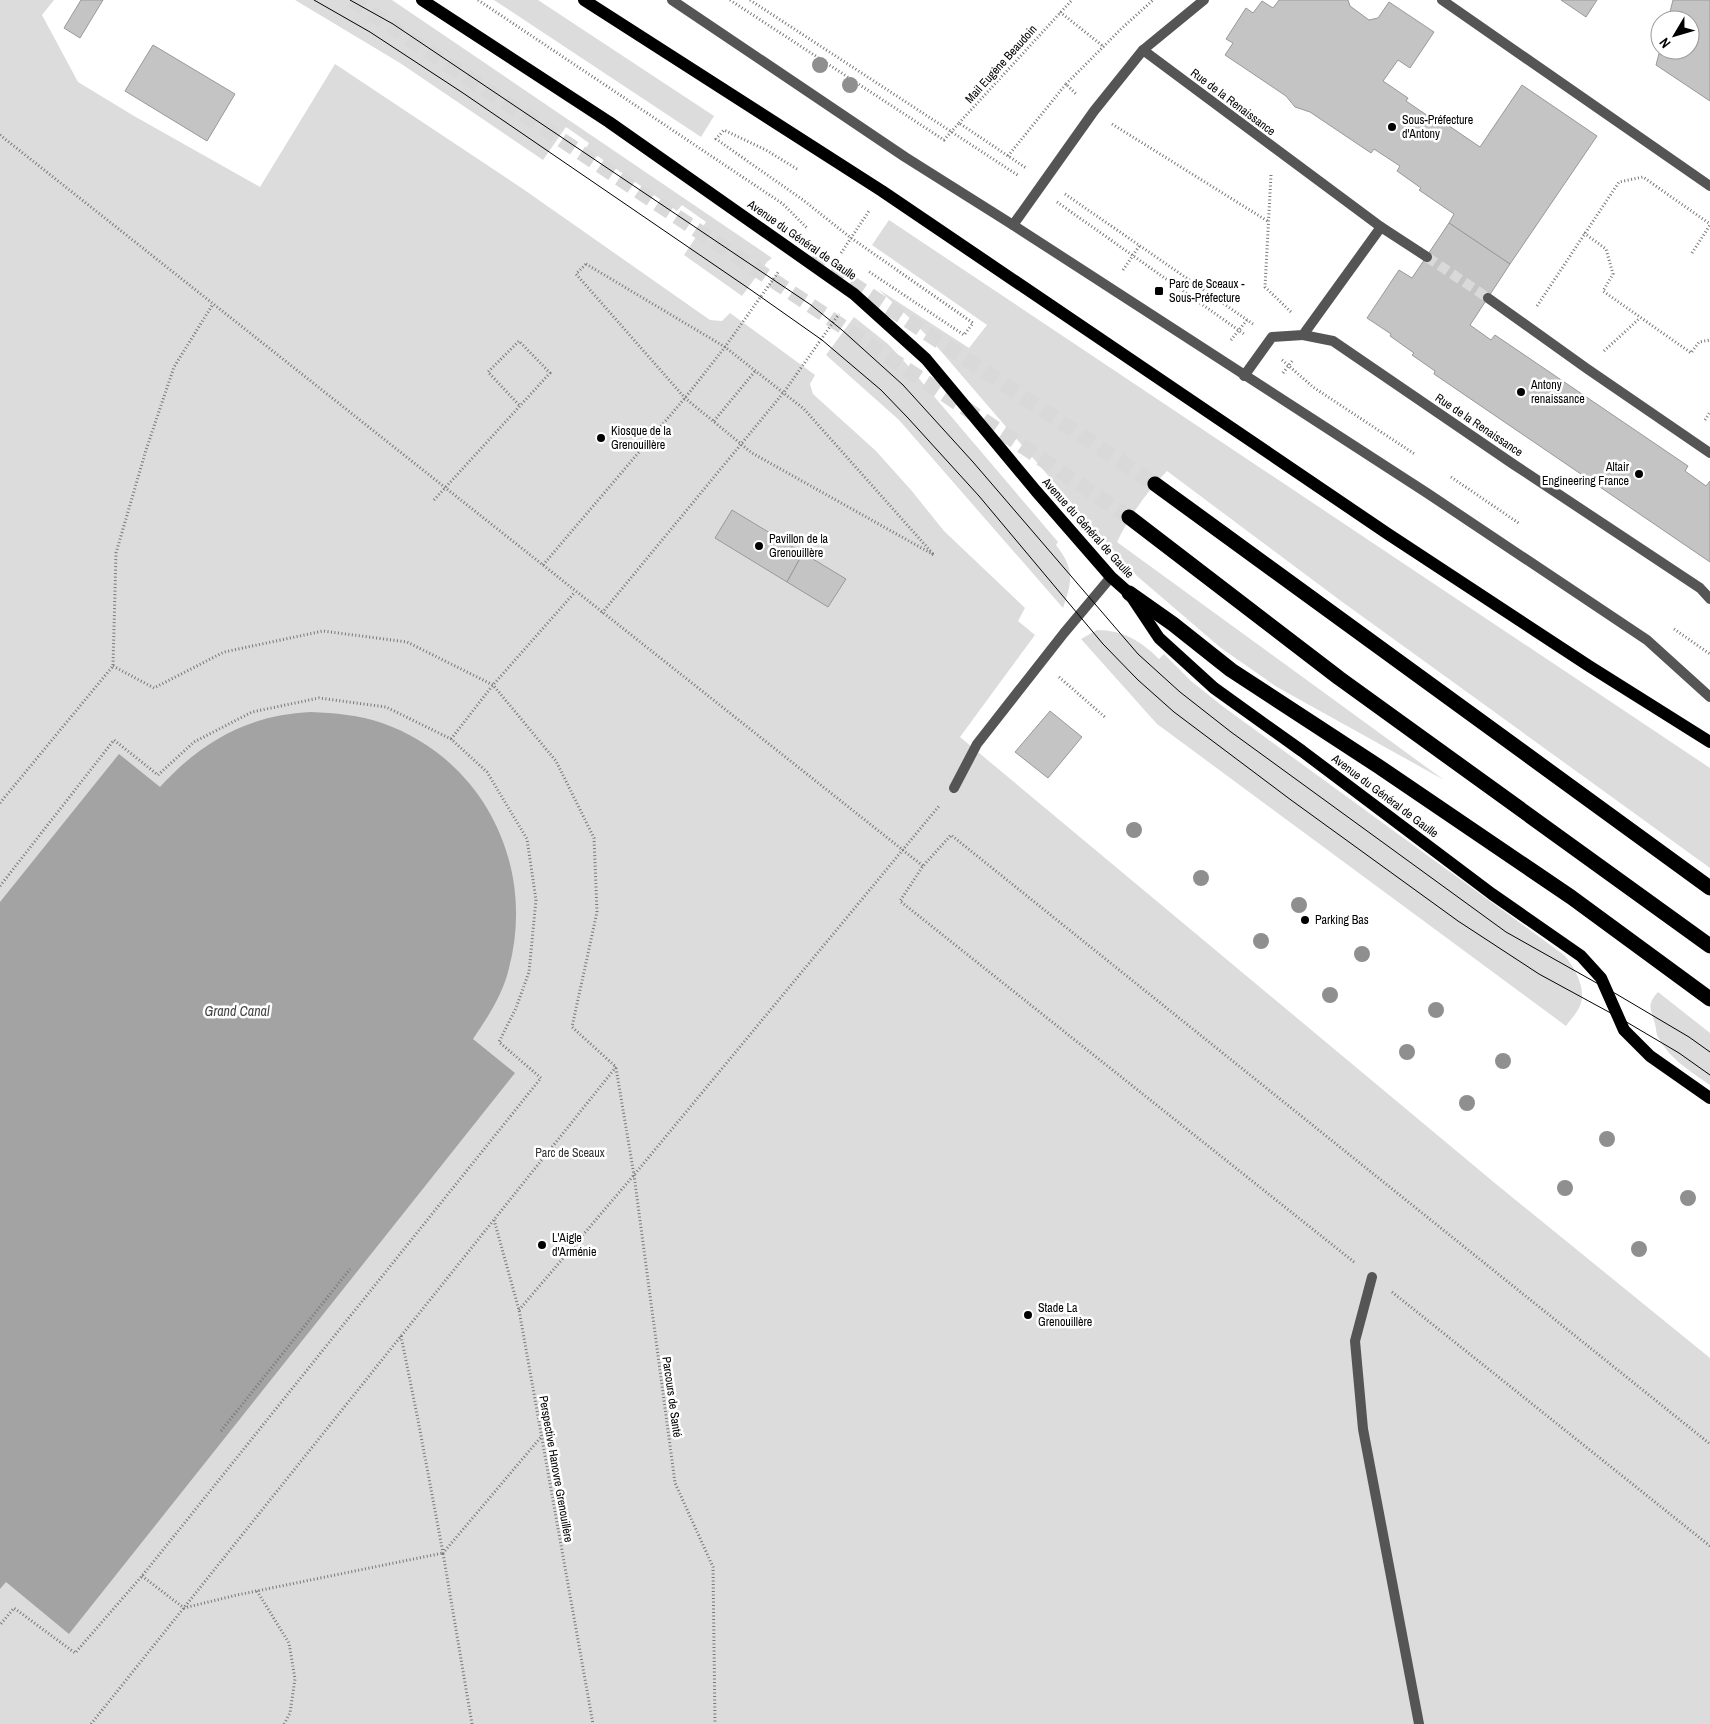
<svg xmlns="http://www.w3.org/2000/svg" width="1710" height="1724" viewBox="0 0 1710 1724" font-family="'Archivo Narrow',sans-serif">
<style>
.green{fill:#dcdcdc}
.water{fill:#a3a3a3}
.building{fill:#c4c4c4;stroke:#999}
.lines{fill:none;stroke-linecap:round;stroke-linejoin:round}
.street-tunnel{stroke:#d9d9d9;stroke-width:10;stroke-dasharray:10 5;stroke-linecap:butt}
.highway-tunnel{stroke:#d9d9d9;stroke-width:15;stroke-dasharray:15 8;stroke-linecap:butt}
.path{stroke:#777;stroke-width:3;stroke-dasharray:1 2.5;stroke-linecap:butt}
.lane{stroke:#555;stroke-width:10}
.street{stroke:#555;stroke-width:10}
.primary{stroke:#000;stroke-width:12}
.highway{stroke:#000;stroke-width:15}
.tram{stroke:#000;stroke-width:1}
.tree{fill:#8f8f8f}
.poi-dot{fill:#000;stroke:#fff;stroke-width:2}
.labels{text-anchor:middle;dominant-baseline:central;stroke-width:5;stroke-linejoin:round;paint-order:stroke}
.street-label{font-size:12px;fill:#000;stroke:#fff}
.poi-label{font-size:12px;fill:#000;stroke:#fff;text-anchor:start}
.park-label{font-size:12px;fill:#333;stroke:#fff}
.water-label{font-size:14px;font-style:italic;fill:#444;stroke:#fff}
</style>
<rect width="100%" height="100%" fill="#fff"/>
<!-- green -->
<g class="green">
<polygon points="0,0 54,0 42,15 78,82 134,116 260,187 335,64 523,189 710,320 722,321 730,313 815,375 810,384 813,394 876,451 911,490 944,531 1025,608 1018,621 1035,635 960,737 1496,1184 1710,1358 1710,1724 0,1724"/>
<polygon points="295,0 392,0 772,258 767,262 742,296 684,255 706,222 682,205 677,211 586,148 589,143 566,127 543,160 400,63"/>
<polygon points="494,0 538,0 714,116 701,137"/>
<path d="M 889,220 L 1710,768 L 1710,868 L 1341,601 L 1167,471 C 1147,492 1130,515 1117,542 L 1444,780 L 1277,687 L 1221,648 L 1137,576 L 1095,530 L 939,349 L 914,322 L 878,289 L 969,348 L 987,325 L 872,245 Z"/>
<path d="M 854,317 L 888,344 L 904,361 L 1058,542 L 1056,545 C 1074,568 1073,580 1063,608 L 899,420 L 826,355 Z"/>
<path d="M 1097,630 C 1123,630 1141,641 1159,659 L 1164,654 L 1191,681 L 1225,708 L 1564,955 C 1574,966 1586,988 1581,1003 C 1579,1011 1571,1019 1566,1026 L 1157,724 L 1081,639 Z"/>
<path d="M 1658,992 L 1710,1033 L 1710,1085 C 1690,1071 1668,1058 1657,1035 C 1656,1031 1656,1027 1655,1024 C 1651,1009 1646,1005 1658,992 Z"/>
</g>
<!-- water -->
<path class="water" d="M 311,712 C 335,713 359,715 382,723 C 484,759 536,866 509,968 C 503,994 488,1017 473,1039 L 515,1073 L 69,1634 L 6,1582 L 0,1589 L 0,902 L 119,754 L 160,787 C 202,741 248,715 311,712 Z"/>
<!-- building -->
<g class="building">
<polygon points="81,0 103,0 80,38 64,28"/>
<polygon points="1279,0 1348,0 1350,6 1369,20 1378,18 1389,2 1434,32 1410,68 1398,60 1383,81 1408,98 1406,101 1431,118 1433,115 1480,147 1522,85 1597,136 1510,264 1449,223 1454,214 1419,190 1421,188 1397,171 1400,166 1374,149 1371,153 1310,112 1295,107 1286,96 1225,55 1233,43 1226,39 1246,8 1253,13 1262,1 1273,8"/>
<polygon points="1561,0 1597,0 1586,17"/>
<polygon points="1673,0 1710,0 1710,101 1656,65 1660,50 1690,50 1690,20 1668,20"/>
<polygon points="153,45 235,94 207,141 125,91"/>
<polygon points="1449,223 1510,264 1470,325 1491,340 1495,335 1688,466 1685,471 1706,486 1710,481 1710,562 1434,374 1435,371 1412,355 1414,353 1390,336 1391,334 1367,318 1399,270 1412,278"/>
<polygon points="732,510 803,553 787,582 715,538"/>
<polygon points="803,553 846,579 828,607 787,582"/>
<polygon points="1050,711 1082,737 1048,778 1015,752"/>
</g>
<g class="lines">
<!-- street-tunnel -->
<polyline class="street-tunnel" points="1427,257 1488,298"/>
<!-- highway-tunnel -->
<g class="highway-tunnel">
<polyline points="351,0 1129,517"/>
<polyline points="812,257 1155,484"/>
</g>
<!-- path -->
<g class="path">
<polyline points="478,0 783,204 808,229"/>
<polyline points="730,0 944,140 959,123 1026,168"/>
<polyline points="750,0 1019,176"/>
<polyline points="1060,12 1104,47"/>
<polyline points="1066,84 1121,29 1153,0"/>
<polyline points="959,123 1072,0"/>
<polyline points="1112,124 1269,222"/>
<polyline points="0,135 923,866"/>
<polyline points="1008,156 1066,84 1077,95"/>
<polyline points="797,169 766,150 724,130 716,139 803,200 851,238 973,323 964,335 868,271"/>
<polyline points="1271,175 1265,287 1291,312"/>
<polyline points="1065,194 1253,324"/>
<polyline points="1057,202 1244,334"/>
<polyline points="1584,233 1606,249 1613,274 1603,291 1691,353 1699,342 1710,340"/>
<polyline points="841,253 869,211"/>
<polyline points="1692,253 1710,225"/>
<polygon points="586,264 725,347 804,409 934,555 752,453 685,398 576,274"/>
<polyline points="1123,270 1140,245"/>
<polyline points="1537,306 1619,182 1643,177 1710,224"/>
<polyline points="1231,340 1247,320"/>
<polyline points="1604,351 1640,318"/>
<polyline points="1282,360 1313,387 1416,455"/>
<polyline points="1283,373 1293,360"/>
<polyline points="1705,420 1710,412"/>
<polyline points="714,421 756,370"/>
<polyline points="1451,477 1520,524"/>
<polyline points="434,500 550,373 519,341 488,372 520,406"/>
<polyline points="543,565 685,398 725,347 779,271"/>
<polyline points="602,613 784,392 839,314"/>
<polyline points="1674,629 1710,654"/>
<polyline points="113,666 154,688 224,652 323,631 407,642 493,685 556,761 594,838 597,912 572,1027 616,1067"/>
<polyline points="1059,677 1106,718"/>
<polyline points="451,739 493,685 575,592"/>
<polyline points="0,803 113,666 116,553 146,450 174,367 213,304"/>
<polyline points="0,886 114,740 158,775 194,742 252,712 319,698 386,707 451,739 487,772 527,839 536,900 529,972 516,1008 499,1042 541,1078 142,1576 75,1653 14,1608 0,1625"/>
<polyline points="616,1068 634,1175 675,1483 713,1567 715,1724"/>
<polyline points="494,1220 519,1310 593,1724"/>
<polyline points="1354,1262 900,901 923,866 951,835 1710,1444"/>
<polyline points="1392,1292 1710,1546"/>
<polyline points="519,1310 634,1175 939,806"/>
<polyline points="401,1336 418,1420 443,1553 541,1437"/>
<polyline points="221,1431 350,1269"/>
<polyline points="142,1576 184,1608 237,1595 443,1553 472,1724"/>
<polyline points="257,1591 289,1643 295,1679 290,1713 284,1724"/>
<polyline points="91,1724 616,1067"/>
</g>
<!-- lane -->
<g class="lane">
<polyline points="672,0 905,157 1013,225 1427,493 1647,640 1710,697"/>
<polyline points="1372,1277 1355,1341 1363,1429 1419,1724"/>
</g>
<!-- street -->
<g class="street">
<polyline points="1442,0 1710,186"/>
<polyline points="1143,50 1381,227 1427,257"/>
<polyline points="1013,225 1094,111 1143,50 1204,0"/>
<polyline points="1488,298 1586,368 1710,453"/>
<polyline points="1303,335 1333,341 1513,464 1700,588 1710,599"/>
<polyline points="1244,376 1272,337 1303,335 1381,227"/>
<polyline points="954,788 977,744 1064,633 1111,577"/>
</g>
<!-- primary -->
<g class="primary">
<polyline points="422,0 609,122 854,294 926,359 1036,491 1111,577 1129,593 1159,638 1214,688 1302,751 1492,894 1581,956 1601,978 1624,1030 1650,1056 1710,1098"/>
<polyline points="584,0 882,191 1388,534 1589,666 1710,742"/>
</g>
<!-- highway -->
<g class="highway">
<polyline points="1155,484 1710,888"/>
<polyline points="1129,517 1339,678 1710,946"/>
<polyline points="1129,593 1173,624 1231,670 1378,766 1571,897 1710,999"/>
</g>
<!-- tram -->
<g class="tram">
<polyline points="314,0 370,32 463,93 751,290 822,340 881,390 908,418 979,496 1103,644 1138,680 1174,712 1291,800 1458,921 1539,974 1618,1017 1679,1053 1710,1075"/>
<polyline points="350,0 393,24 811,305 842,330 903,385 973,462 1138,654 1180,692 1231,732 1506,932 1618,995 1689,1037 1710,1052"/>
</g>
</g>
<!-- trees -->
<g class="tree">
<circle cx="820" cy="65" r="8"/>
<circle cx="850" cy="85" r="8"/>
<circle cx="1134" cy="830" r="8"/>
<circle cx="1201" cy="878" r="8"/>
<circle cx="1299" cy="905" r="8"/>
<circle cx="1261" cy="941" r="8"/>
<circle cx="1362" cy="954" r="8"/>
<circle cx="1330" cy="995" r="8"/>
<circle cx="1436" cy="1010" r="8"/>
<circle cx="1407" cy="1052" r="8"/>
<circle cx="1503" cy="1061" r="8"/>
<circle cx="1467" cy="1103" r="8"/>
<circle cx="1607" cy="1139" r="8"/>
<circle cx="1565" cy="1188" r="8"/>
<circle cx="1688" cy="1198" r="8"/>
<circle cx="1639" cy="1249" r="8"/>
</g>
<!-- markers -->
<g class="poi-dot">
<circle cx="1392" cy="127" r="5"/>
<rect x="1154" y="286" width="10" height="10" rx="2.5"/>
<circle cx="1521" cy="392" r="5"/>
<circle cx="601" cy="438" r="5"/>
<circle cx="1639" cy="474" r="5"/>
<circle cx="759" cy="546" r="5"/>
<circle cx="1305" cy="920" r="5"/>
<circle cx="542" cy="1245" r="5"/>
<circle cx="1028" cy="1315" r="5"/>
</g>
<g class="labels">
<!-- street labels -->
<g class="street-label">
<text transform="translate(1001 64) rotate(-48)">Mail Eugène Beaudoin</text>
<text transform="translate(1233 102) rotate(37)">Rue de la Renaissance</text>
<text transform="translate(802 240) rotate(35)">Avenue du Général de Gaulle</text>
<text transform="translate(1479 425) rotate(34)">Rue de la Renaissance</text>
<text transform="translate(1088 528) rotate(48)">Avenue du Général de Gaulle</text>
<text transform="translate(1385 796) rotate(37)">Avenue du Général de Gaulle</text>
<text transform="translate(672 1397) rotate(82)">Parcours de Santé</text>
<text transform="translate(556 1469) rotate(80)">Perspective Hanovre Grenouillère</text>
</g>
<!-- poi labels -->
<g class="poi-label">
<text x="1402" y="120">Sous-Préfecture<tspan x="1402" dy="14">d'Antony</tspan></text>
<text x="1169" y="284">Parc de Sceaux -<tspan x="1169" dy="14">Sous-Préfecture</tspan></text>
<text x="1531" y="385">Antony<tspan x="1531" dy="14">renaissance</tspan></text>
<text x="611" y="431">Kiosque de la<tspan x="611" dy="14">Grenouillère</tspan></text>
<text x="1629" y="467" text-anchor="end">Altair<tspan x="1629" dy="14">Engineering France</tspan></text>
<text x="769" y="539">Pavillon de la<tspan x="769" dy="14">Grenouillère</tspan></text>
<text x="1315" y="920">Parking Bas</text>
<text x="552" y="1238">L'Aigle<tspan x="552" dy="14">d'Arménie</tspan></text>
<text x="1038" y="1308">Stade La<tspan x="1038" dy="14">Grenouillère</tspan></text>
</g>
<!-- park labels -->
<g class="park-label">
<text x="570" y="1153">Parc de Sceaux</text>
</g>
<!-- water labels -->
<g class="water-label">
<text x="237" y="1011">Grand Canal</text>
</g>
</g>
<!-- north arrow -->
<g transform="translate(1675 35) rotate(232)"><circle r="24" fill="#ffffff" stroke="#999999"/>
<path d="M0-4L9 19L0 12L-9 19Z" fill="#000000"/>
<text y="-8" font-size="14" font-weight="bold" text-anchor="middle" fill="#000000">N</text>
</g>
</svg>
